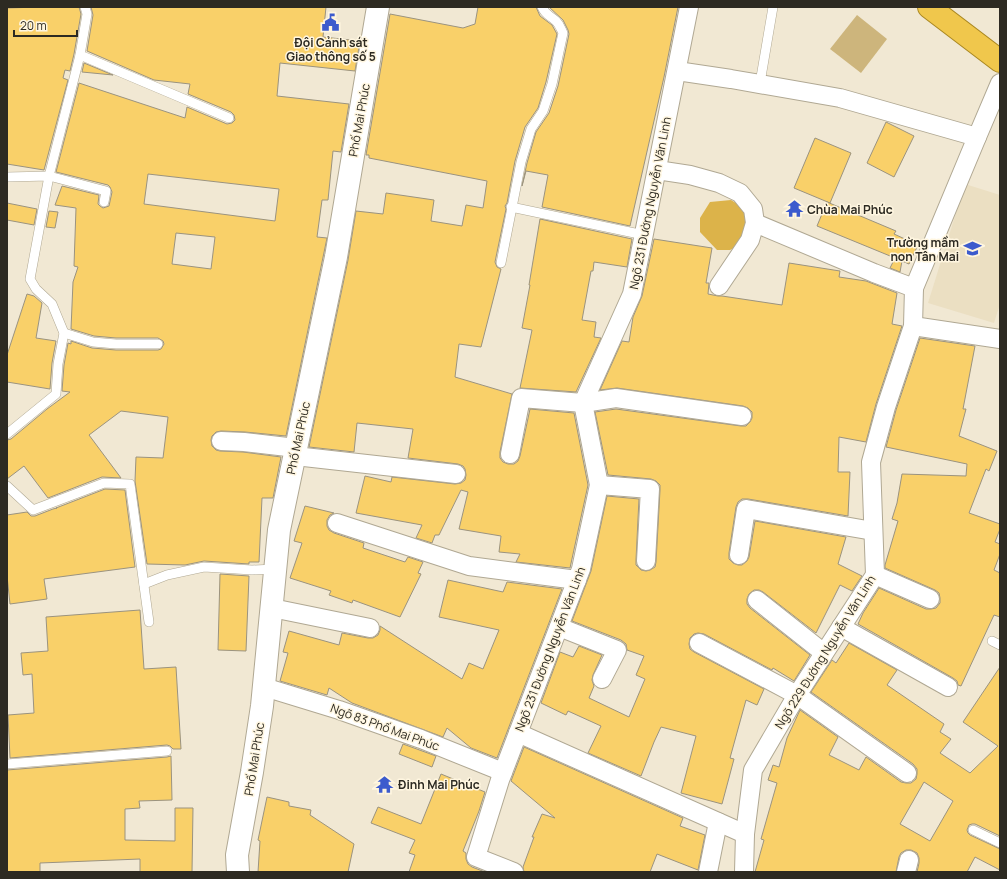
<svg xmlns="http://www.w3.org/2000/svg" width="1007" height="879" viewBox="0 0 1007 879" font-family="Manrope,sans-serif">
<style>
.built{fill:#ebdfc2}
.green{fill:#cdb57c}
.water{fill:#dcb34a}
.building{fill:#f9d069;stroke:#9b937f;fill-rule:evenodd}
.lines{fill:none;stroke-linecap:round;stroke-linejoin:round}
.service-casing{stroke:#b0a893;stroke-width:10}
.minor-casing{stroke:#b0a893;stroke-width:20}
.tertiary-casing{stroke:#b0a893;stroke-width:24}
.trunk-casing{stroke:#a98721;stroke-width:24}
.service{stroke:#fff;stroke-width:9}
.minor{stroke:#fff;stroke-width:18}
.tertiary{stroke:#fff;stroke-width:22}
.trunk{stroke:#f0c74c;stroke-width:22}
.labels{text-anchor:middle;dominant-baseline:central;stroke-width:3;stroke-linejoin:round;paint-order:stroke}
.poi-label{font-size:12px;font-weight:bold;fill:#2d2a22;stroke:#fff6e0;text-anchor:start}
.street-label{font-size:12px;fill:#2d2a22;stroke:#fff6e0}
</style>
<rect width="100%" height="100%" fill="#f1e8d3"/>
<!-- built -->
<polygon class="built" points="965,184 1000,195 1000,307 999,307 994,323 928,303"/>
<!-- green -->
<polygon class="green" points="857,15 887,39 861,73 830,49"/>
<!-- water -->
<polygon class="water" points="731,200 747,210 750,223 740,245 730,250 717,250 700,232 700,218 710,202"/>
<!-- building -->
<g class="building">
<polygon points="39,7 79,7 81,14 74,54 70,71 65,70 63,78 68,80 44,170 7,164 7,8"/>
<path d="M 91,7 L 326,7 L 323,37 L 360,41 L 355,71 L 280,63 L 277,96 L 349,104 L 341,152 L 333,151 L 328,200 L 322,200 L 317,237 L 327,238 L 286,436 L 245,432 L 221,431 L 216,432 L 212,436 L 211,440 L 212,446 L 216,450 L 220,451 L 243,452 L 281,457 L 273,498 L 262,498 L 259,562 L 249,562 L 249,564 L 204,561 L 185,565 L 147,564 L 135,481 L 136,457 L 163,458 L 168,417 L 121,411 L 89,435 L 121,478 L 102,477 L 48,498 L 24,466 L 7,479 L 7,440 L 11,439 L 47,409 L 70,392 L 62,391 L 64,365 L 68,343 L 71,344 L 71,341 L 92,348 L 116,350 L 158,350 L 161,349 L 164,344 L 163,341 L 158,338 L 116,338 L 94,336 L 71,329 L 73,282 L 78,267 L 74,266 L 76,208 L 55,205 L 62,186 L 99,195 L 98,204 L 100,206 L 103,208 L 109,206 L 112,192 L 110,187 L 108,185 L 56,172 L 79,83 L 185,118 L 187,107 L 227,124 L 232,123 L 235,120 L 234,115 L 231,112 L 188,94 L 190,84 L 154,80 L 87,51 L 93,15 ZM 148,174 L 279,189 L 275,221 L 144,204 ZM 176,233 L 215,237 L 211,269 L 172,264 Z"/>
<polygon points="478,7 536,7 540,16 552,25 557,34 546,82 538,108 525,127 515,161 507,203 505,206 506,209 495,262 497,267 501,269 481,347 459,344 455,377 512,394 500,452 500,458 503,462 508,464 514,464 518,461 520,456 530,409 574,413 588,485 570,568 516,562 520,554 499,552 501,536 459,529 468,492 461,490 439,535 435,535 432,543 416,538 422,525 356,513 365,476 391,482 392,477 455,484 461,483 465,480 466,475 465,469 463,466 458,464 408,458 413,429 357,423 354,452 309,447 348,260 356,211 383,214 386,193 434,200 431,221 462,226 466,205 483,208 487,181 369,158 369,155 366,155 390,14 463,28 475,24"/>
<polygon points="549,7 678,7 664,77 630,226 542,207 548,175 526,171 522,186 527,163 536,132 549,113 558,86 569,34 568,30 563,20"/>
<polygon points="84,63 113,75 82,72"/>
<polygon points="886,122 914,136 894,177 867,163"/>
<polygon points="815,138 851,153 830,203 794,188"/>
<polygon points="827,202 896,231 894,234 918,245 909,264 902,261 900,272 890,268 895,258 817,226"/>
<polygon points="7,203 37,209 34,225 7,220"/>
<polygon points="49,211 58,212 55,228 46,227"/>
<polygon points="540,219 632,239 627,267 594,262 593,271 591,271 582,320 596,322 594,337 601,338 576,392 520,388 532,330 522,328 530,285 529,285"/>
<polygon points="654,239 712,248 706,283 709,283 708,294 718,296 722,296 782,305 789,263 840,271 839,277 866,281 897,293 892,324 902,326 876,404 866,442 839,437 838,472 850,472 848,516 748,499 742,499 738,502 736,507 729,553 729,559 733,563 738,565 742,565 747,561 749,557 755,521 846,537 838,564 862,576 852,591 840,585 816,633 763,592 759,590 754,590 749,594 747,599 747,604 750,608 810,655 794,681 773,668 772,670 704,634 698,633 694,634 690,638 689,644 690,649 694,652 764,689 757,705 746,700 730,758 734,759 722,804 681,793 696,736 661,727 654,742 641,776 588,753 601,726 568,711 566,715 541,703 560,652 573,657 579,646 602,655 593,675 592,680 594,686 589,698 629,717 645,679 636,675 644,656 627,650 626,644 621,640 572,621 591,571 607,496 639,499 636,560 636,565 641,570 646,571 650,570 655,567 656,562 660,490 660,485 656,481 651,479 608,475 595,412 616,409 741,426 746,426 750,422 752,418 752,412 748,408 743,406 617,388 600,390 622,341 629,342 633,317 642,296"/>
<polygon points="27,294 34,296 42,303 36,338 56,341 52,363 50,389 7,382 7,355"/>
<polygon points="920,338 975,346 963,409 966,409 959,436 997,451 989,471 986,469 969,513 1000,524 1000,529 995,542 1000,544 1000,554 994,570 1000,573 1000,617 994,615 961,686 958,685 957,681 953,678 858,624 863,613 879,588 926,609 931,609 936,608 940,603 940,598 939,593 935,590 885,568 885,565 898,521 892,519 897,503 902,474 966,476 967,464 886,447 896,410"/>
<polygon points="105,489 125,490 135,567 44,579 47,599 10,604 7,576 7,515 27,512 31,516 35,516 53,509 57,508 56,508"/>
<polygon points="305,506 334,513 330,515 327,520 327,526 329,530 334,533 364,543 363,548 405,562 408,557 423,562 418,573 421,574 400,617 353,600 352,603 329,595 331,591 290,578 302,543 294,541"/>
<polygon points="220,574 249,576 246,651 218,650"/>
<polygon points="448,580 503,592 507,582 562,589 497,758 471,748 447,728 443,737 352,703 329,688 327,695 280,681 288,653 283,652 289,631 339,645 342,633 368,638 373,638 378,635 380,630 380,626 462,679 469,663 483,669 499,630 439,617"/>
<polygon points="140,610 144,669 176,667 181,749 173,749 170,746 167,745 10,758 8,715 34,713 32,674 23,675 21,653 48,651 46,617"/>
<path d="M 849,643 L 897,670 L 887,685 L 944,724 L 940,732 L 951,739 L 940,753 L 970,773 L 998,746 L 963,722 L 1000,667 L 1000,836 L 975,824 L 972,824 L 969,825 L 967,830 L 968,833 L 970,835 L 1000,849 L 1000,870 L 975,857 L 967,872 L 917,872 L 919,863 L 919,858 L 917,853 L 911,850 L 906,850 L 901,853 L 899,857 L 896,872 L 755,872 L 764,840 L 761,839 L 777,783 L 768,780 L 773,765 L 779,767 L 787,738 L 800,710 L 838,737 L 829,755 L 859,770 L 866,757 L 901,782 L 906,783 L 911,783 L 916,779 L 917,774 L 917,769 L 913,764 L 811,692 L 832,660 L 836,663 ZM 924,782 L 953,801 L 930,841 L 900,824 Z"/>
<polygon points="403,744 436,756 432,767 399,754"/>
<polygon points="524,747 683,818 680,826 705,835 698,870 657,854 650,872 524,872 523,867 534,837 532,837 542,814 555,818 511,781"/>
<polygon points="171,756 172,800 139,801 140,808 125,809 125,840 175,841 175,808 193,808 192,872 140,872 140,859 40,863 40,872 7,872 7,770 167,757"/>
<polygon points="441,774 485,792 479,811 463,851 466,853 466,859 468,864 472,867 485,872 409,872 415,855 409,853 415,840 371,823 378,807 421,824"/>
<polygon points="267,797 289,802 289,806 311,810 310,815 354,844 348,872 258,872 260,841 258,840"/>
</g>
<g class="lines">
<defs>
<g id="service">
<polyline points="80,55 229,118"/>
<polyline points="760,83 773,7"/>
<polyline points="7,177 49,176 106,191 104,202"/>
<polyline points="511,207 644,235"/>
<path d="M 501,263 L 521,162 L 531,129 L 543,111 L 552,84 L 563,33 C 561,29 560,25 556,21 C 550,15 546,16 542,7"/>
<polyline points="64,333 93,342 116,344 158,344"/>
<polyline points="7,434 56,394 58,364 64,333 52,304 36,289 30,279 49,176 80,55 87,14 85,7"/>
<polyline points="7,486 33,510 104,483 130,484 149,622"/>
<polyline points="144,584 167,575 204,567 252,570 275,569"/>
<polyline points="992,641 1000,645"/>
<polyline points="7,764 167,751"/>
<polyline points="973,830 1000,843"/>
</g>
<g id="minor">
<polyline points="677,71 731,79 840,98 977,137"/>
<polyline points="657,170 690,175 719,183 740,193 753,209 755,223 750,240 719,286"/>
<polyline points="914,288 977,137 1000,83"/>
<polyline points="913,326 1000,339"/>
<polyline points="221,441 244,442 296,448"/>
<polyline points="510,454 521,398 583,403 616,398 742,416"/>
<polyline points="295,456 456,474"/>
<polyline points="599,485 650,489 646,561"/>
<polyline points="337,523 469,566 577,580"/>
<polyline points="739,555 746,509 873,531"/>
<polyline points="875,575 930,599"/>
<polyline points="757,600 824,653"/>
<polyline points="272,608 370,628"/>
<polyline points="559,627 617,650 602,679"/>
<polyline points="841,627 948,687"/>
<polyline points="699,643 797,695 907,773"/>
<polyline points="264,687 339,710 421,739 503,772"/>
<polyline points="518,733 745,834"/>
<polyline points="514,872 476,857 500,780 581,569 599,485 583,403 632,294 689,7"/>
<polyline points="708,872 718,822"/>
<polyline points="744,872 745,834 753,770 797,695 875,575 871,462 886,407 913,326 914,288 874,273 755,223"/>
<polyline points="906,872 909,860"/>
</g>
<polyline id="tertiary" points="238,872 237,855 252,772 262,706 279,530 336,257 378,7"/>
<polyline id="trunk" points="929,7 1000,61"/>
</defs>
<!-- service casing -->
<use href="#service" class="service-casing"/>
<!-- minor casing -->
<use href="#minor" class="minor-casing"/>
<!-- tertiary casing -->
<use href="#tertiary" class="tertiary-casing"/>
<!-- trunk casing -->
<use href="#trunk" class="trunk-casing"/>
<!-- service -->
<use href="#service" class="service"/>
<!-- minor -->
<use href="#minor" class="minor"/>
<!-- tertiary -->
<use href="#tertiary" class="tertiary"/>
<!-- trunk -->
<use href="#trunk" class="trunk"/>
</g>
<!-- icons -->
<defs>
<symbol id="civic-bare" viewBox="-9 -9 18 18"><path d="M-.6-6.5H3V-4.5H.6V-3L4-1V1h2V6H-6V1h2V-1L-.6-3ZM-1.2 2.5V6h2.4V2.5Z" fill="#3c5bcd" stroke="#fff6e0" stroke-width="2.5" paint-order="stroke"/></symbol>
<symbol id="temple-bare" viewBox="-9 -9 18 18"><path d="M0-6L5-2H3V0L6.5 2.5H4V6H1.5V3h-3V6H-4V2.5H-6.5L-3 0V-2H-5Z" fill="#3c5bcd" stroke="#fff6e0" stroke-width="2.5" paint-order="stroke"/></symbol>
<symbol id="school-bare" viewBox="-9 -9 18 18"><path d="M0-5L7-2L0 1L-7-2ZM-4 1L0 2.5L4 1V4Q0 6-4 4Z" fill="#3c5bcd" stroke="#fff6e0" stroke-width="2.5" paint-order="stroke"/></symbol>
</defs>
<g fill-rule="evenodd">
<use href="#civic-bare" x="318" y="10" width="25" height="25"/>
<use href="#temple-bare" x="782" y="196" width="25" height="25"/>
<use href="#school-bare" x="960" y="236" width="25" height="25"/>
<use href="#temple-bare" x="372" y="772" width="25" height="25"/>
</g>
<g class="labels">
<!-- poi labels -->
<g class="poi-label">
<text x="331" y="42" text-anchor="middle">Đội Cảnh sát<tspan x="331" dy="14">Giao thông số 5</tspan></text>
<text x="807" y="209">Chùa Mai Phúc</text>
<text x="959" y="242" text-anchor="end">Trường mầm<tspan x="959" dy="14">non Tân Mai</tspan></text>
<text x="398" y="784">Đinh Mai Phúc</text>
</g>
<!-- street labels -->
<g class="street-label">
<text transform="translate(359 120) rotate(-80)">Phố Mai Phúc</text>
<text transform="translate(650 203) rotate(-79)">Ngõ 231 Đường Nguyễn Văn Linh</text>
<text transform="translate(298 438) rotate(-78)">Phố Mai Phúc</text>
<text transform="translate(550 649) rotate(-69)">Ngõ 231 Đường Nguyễn Văn Linh</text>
<text transform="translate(825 652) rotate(-58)">Ngõ 229 Đường Nguyễn Văn Linh</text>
<text transform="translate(385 727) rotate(20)">Ngõ 83 Phố Mai Phúc</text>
<text transform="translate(254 759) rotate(-81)">Phố Mai Phúc</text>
</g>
</g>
<!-- border -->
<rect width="1007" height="879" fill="none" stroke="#2d2a22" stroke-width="16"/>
<!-- scale -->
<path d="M14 30v6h63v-6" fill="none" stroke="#2d2a22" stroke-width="2"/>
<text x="20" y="30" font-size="12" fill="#2d2a22" stroke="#fff6e0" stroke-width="3" paint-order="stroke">20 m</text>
</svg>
